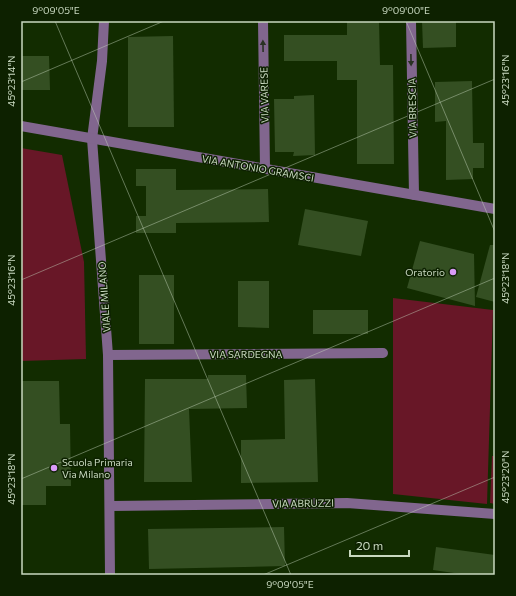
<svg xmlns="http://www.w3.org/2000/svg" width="516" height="596" viewBox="0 0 516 596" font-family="Commissioner,sans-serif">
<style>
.green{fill:#681727}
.building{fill:#344f22}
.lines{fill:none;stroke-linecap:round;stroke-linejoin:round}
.minor{stroke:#81668e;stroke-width:10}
.oneway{fill:#2a3224}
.ticks{fill:none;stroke:#c8d8bf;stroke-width:1;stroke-opacity:0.45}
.poi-dot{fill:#d99af7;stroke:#0d2100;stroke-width:1.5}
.labels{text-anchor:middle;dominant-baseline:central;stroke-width:3;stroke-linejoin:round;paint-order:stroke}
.street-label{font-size:10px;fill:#c8d8bf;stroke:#0d2100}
.poi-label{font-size:10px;fill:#c8d8bf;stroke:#0d2100;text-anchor:end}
.neatline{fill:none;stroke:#c8d8bf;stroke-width:1.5}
.ticks-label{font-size:10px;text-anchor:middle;fill:#c8d8bf}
</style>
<rect width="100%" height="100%" fill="#122c00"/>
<!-- green -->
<g class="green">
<polygon points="21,148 62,155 84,262 86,359 21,361"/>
<polygon points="393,298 493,310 487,504 393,494"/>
<polygon points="492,456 495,456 495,504 490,503"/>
</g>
<!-- building -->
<g class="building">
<polygon points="347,21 379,21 380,65 393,65 394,164 357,164 357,80 337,80 337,61 284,61 284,35 347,35"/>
<polygon points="422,21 456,21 456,47 423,48"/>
<polygon points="173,36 174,127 128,127 128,37"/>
<polygon points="21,56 49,56 50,90 21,90"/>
<polygon points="472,81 473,143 484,143 484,168 473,168 473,179 446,180 446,121 435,122 435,82"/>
<polygon points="314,95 315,155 293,156 294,152 275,152 274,99 294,99 294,96"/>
<polygon points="136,169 176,169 176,190 268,189 269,222 176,223 176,233 136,233 136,216 146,216 146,186 136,186"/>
<polygon points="305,209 368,221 361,256 298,245"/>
<polygon points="420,241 474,254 475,306 407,288"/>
<polygon points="490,245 495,245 495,302 476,297"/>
<rect x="139" y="275" width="35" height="69"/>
<polygon points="238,281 269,281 269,328 238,327"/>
<rect x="313" y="310" width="55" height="24"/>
<polygon points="208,375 246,375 247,408 189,409 192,482 144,482 145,379 208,379"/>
<polygon points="315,379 318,482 241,483 241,440 285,439 284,380"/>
<polygon points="21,381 59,381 60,424 70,424 71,486 46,486 46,505 21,505"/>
<polygon points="284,527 285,566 149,569 148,529"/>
<polygon points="436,547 495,555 495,575 468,575 433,570"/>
</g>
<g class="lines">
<!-- minor -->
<g class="minor">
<polyline points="104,21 102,61 92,139 108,355 110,575"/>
<polyline points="263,21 265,169"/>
<polyline points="411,21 414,195"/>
<polyline points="21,126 495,209"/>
<polyline points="108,355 383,353"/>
<polyline points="111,506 347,503 495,514"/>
</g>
</g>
<!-- one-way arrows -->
<defs><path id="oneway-solid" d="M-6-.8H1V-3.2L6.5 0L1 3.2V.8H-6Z"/></defs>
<g class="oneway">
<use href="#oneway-solid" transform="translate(263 46) rotate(-91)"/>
<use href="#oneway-solid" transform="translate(411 60) rotate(89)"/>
</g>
<!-- ticks -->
<path class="ticks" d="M 55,21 L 291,575M 406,21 L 495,232M 21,82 L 164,21M 21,280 L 495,79M 21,479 L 495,278M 263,575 L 495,477"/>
<!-- markers -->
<g class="poi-dot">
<circle cx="453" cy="272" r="4"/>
<circle cx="54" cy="468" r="4"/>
</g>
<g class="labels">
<!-- street labels -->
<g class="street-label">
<text transform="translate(264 95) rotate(-91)">VIA VARESE</text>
<text transform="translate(412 108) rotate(-91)">VIA BRESCIA</text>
<text transform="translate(258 168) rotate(10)">VIA ANTONIO GRAMSCI</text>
<text transform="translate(104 297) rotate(-94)">VIALE MILANO</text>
<text x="246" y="354">VIA SARDEGNA</text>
<text transform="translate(303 503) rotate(-1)">VIA ABRUZZI</text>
</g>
<!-- poi labels -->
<g class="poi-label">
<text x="445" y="272">Oratorio</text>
<text x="62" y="462" text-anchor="start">Scuola Primaria<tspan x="62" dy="12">Via Milano</tspan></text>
</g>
</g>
<!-- border -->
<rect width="516" height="596" fill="none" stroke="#0d2100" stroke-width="44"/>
<!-- scale -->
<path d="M350 550v6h59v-6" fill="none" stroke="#c8d8bf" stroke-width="2"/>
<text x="356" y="550" font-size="12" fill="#c8d8bf" stroke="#0d2100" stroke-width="3" paint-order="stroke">20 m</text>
<rect x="22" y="22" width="472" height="552" class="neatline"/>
<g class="ticks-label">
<text x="56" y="14">9°09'05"E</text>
<text x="406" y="14">9°09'00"E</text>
<text transform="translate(505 80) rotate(-90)" y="4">45°23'16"N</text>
<text transform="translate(11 81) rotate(-90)" y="4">45°23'14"N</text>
<text transform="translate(505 278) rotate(-90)" y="4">45°23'18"N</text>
<text transform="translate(11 280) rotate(-90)" y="4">45°23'16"N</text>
<text transform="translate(505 477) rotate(-90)" y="4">45°23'20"N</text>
<text transform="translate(11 479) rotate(-90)" y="4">45°23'18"N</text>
<text x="290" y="588">9°09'05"E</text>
</g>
</svg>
